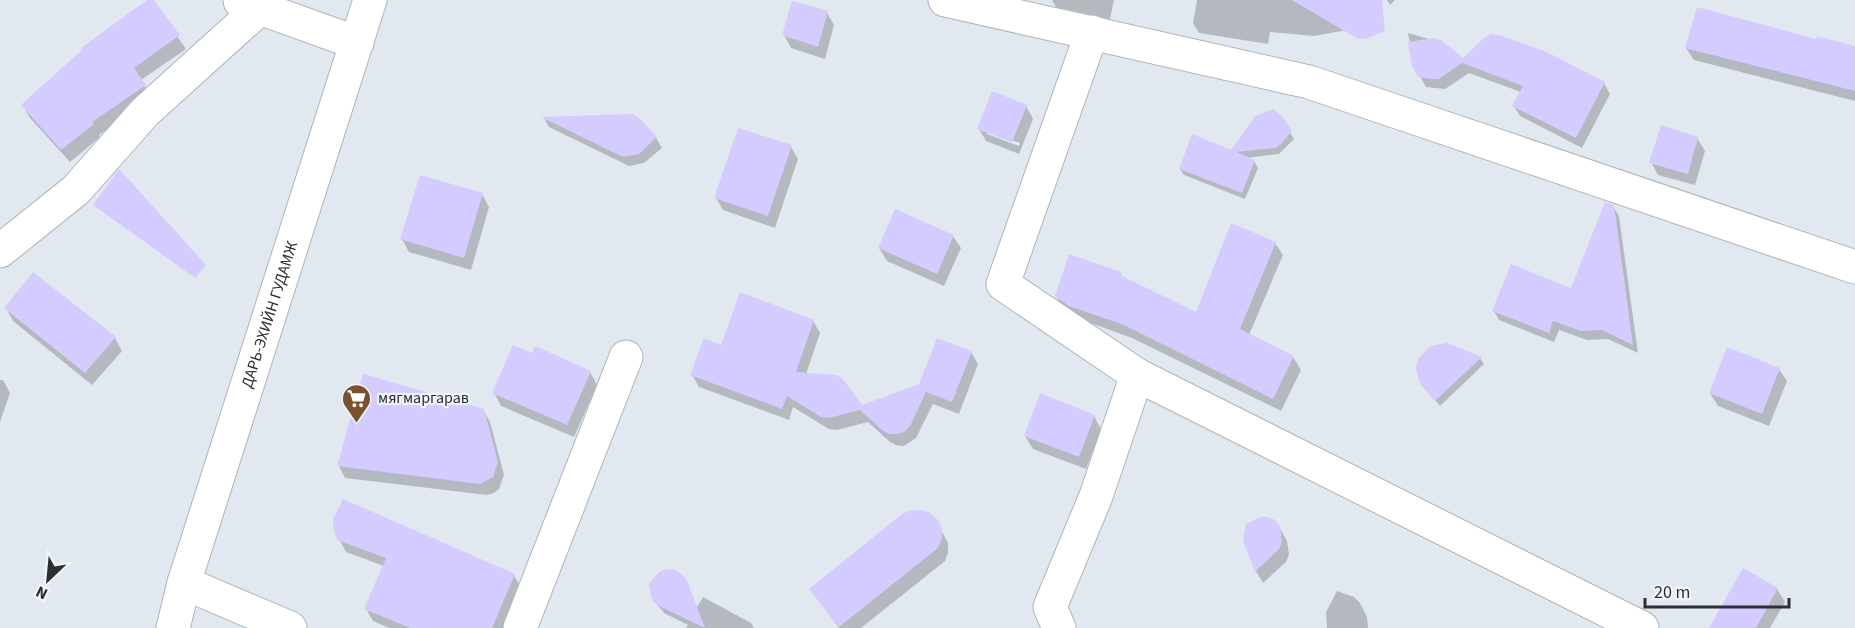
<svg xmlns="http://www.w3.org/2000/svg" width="1855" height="628" viewBox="0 0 1855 628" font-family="'Source Sans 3',sans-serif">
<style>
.shadow{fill:#0003;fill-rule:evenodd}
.building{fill:#d4cbfe}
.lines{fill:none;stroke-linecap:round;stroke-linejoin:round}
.street-casing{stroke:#afb4bb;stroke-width:35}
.secondary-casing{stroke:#afb4bb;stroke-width:35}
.street{stroke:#fff;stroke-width:33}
.secondary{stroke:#fff;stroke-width:33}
.labels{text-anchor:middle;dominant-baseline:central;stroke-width:4.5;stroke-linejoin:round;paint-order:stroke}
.street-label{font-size:16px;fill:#2c2e31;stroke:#f0f5fd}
.poi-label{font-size:16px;fill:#2c2e31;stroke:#f0f5fd;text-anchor:start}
</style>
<rect width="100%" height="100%" fill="#e2e8f0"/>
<!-- shadow -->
<g class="shadow">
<polygon points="150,0 152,0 186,49 141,80 152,98 99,135 100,137 70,162 30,118 23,106"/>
<polygon points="1052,0 1114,0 1110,19 1056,7"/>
<polygon points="1197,0 1337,0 1369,26 1314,36 1270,32 1268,44 1199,33 1193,23"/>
<polygon points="1387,0 1395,0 1390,5"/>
<polygon points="827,13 834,25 825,59 791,48 784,35"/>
<polygon points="1408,33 1440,42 1463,60 1604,83 1610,94 1582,148 1520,116 1514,106 1521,92 1469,73 1445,89 1426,87 1414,65"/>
<polygon points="1817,41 1855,47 1855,101 1694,60 1686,48"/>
<path d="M 1026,106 L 1033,119 L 1019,154 L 986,141 L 979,129 ZM 987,131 L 1020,143 L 1019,146 L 987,134 Z"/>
<polygon points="631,115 656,138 662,148 644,163 629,166 549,127 544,118"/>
<polygon points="1281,118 1294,139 1279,154 1246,158 1254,161 1258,168 1245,199 1184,175 1180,169 1232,152"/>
<polygon points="1697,138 1705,151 1695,185 1658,175 1651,162"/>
<polygon points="791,147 798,159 775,228 723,210 716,198"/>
<polygon points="482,194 489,207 471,270 409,252 402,239"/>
<polygon points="1613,206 1619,216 1638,353 1608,339 1587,340 1559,330 1554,342 1499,320 1494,311 1572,290"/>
<polygon points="953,236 961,248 944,286 887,261 879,248"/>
<polygon points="1275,243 1283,255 1249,335 1293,357 1301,370 1281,411 1132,338 1077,318 1064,309 1056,296 1120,273 1123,278 1196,314"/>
<polygon points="6,308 115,338 122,351 92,385 13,321"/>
<polygon points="813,321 820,333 806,374 861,407 920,385 971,352 978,364 959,414 933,404 916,438 904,446 896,445 890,442 868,422 837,430 829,429 793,407 789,420 699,387 692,375 722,347"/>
<polygon points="532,355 590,372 597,385 574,437 501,406 494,393"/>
<polygon points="1480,358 1484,364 1440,406 1421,383"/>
<polygon points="1779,369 1787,381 1769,426 1718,406 1710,393"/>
<polygon points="0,380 3,380 10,393 0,422"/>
<polygon points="483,410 490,422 504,475 499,489 494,493 487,495 345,478 339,466"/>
<polygon points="1094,416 1101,429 1086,469 1033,449 1025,436"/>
<polygon points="936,521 948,543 948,553 945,561 861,628 839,628 811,589"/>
<polygon points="1279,527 1287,541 1289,555 1286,562 1263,583 1256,571 1244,539"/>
<polygon points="339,539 514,575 521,588 504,628 389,628 373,621 366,609 384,566 346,552"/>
<polygon points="685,579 697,607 703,597 751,623 754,628 686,628 688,625 664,613 653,599"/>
<polygon points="1777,589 1785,602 1770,628 1721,628"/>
<polygon points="1337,591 1354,597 1360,603 1367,617 1368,628 1327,628 1326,612"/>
</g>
<!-- building -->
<g class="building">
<polygon points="147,0 154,0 180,35 134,68 146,85 92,122 94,124 61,150 21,105 82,50 81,48"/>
<polygon points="1292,0 1382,0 1385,31 1366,39 1358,39"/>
<polygon points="792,1 828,11 818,47 782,35"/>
<polygon points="1697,7 1816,39 1817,36 1855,46 1855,91 1685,48"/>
<polygon points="1491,34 1499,35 1547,52 1605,82 1576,138 1512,106 1523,86 1462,63 1439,79 1431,79 1418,77 1412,66 1408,42 1433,38 1441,40 1463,58 1484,38"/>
<polygon points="992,91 1027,105 1012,142 977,129"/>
<polygon points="1273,109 1283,117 1292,131 1281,144 1275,148 1236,152 1255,160 1242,193 1179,169 1192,134 1231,150 1255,116"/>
<polygon points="632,114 639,118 657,137 639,154 623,157 541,117"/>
<polygon points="1661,125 1698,137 1688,174 1649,163"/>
<polygon points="738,128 792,145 768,216 714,198"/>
<polygon points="119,169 206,265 195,278 93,205"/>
<polygon points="420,175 483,193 464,258 400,239"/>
<polygon points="1605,202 1614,205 1633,345 1602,330 1581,331 1553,321 1549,333 1492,311 1511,264 1571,288"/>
<polygon points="895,209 954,235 937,274 878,248"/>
<polygon points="1231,223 1276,242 1240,329 1294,356 1273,399 1124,325 1069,306 1055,296 1069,254 1121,272 1120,275 1196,312"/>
<polygon points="33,272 116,337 85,373 4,308"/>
<polygon points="740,292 814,320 796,372 836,375 843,379 862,405 919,384 937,338 972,351 952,402 926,392 910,426 904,432 897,434 889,434 882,430 860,410 829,418 821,417 787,396 782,409 690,375 704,338 721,345"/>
<polygon points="1447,343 1482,357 1435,401 1420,384 1416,368 1418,359 1430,346"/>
<polygon points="513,345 532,353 535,346 591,371 567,425 492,393"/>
<polygon points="1727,347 1780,368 1762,414 1709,393"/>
<polygon points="363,374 484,409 498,462 493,477 480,484 337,466"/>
<polygon points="1040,393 1095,415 1079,457 1024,436"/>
<polygon points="343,499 515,574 492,628 410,628 364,609 386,558 337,540 333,527 333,519"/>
<polygon points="911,510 921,510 930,513 938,520 942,529 942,539 938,548 839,627 809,589 902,514"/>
<polygon points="1260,517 1268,517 1275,520 1280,527 1282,542 1279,549 1255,572 1243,540 1246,524"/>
<polygon points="1743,568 1778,588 1756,628 1709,628"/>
<polygon points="666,569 674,569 686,578 705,628 657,605 652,600 649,584 659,572"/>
</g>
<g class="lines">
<defs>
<g id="street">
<polyline points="945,0 1309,82 1855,267"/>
<polyline points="240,1 357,43"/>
<polyline points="1092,32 1003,284 1137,375 1642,628"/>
<polyline points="0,251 76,190 145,112 260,8"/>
<polyline points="184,583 290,628"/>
<polyline points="520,628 626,357"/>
<polyline points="1059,628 1050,607 1096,496 1137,375"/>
</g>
<g id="secondary">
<path id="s1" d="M 173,628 L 184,583 L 370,0"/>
</g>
</defs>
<!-- street casing -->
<use href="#street" class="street-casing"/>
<!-- secondary casing -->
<use href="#secondary" class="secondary-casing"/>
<!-- street -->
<use href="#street" class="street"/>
<!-- secondary -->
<use href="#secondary" class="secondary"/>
</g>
<!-- icons -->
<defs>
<symbol id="supermarket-pin" viewBox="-11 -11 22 30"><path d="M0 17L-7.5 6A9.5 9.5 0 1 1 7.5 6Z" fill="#77522d" stroke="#f0f5fd"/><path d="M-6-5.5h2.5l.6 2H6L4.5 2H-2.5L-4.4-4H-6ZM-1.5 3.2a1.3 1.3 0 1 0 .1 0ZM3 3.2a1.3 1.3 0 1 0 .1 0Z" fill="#fff"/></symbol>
</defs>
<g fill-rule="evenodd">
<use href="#supermarket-pin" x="340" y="382" width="33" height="45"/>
</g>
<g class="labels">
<!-- street labels -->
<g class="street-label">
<text stroke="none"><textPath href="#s1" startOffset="328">ДАРЬ-ЭХИЙН ГУДАМЖ</textPath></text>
</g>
<!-- poi labels -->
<g class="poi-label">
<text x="378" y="398">мягмаргарав</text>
</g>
</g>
<!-- north arrow -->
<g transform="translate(48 580) rotate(206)" stroke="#f0f5fd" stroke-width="4.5" paint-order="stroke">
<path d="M0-4.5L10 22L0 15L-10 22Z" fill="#2c2e31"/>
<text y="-9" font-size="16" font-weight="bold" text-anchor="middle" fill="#2c2e31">N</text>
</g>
<!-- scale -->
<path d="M1645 598v9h144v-9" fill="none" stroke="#2c2e31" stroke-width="3"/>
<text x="1654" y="598" font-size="18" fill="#2c2e31" stroke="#f0f5fd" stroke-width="4.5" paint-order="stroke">20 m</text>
</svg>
